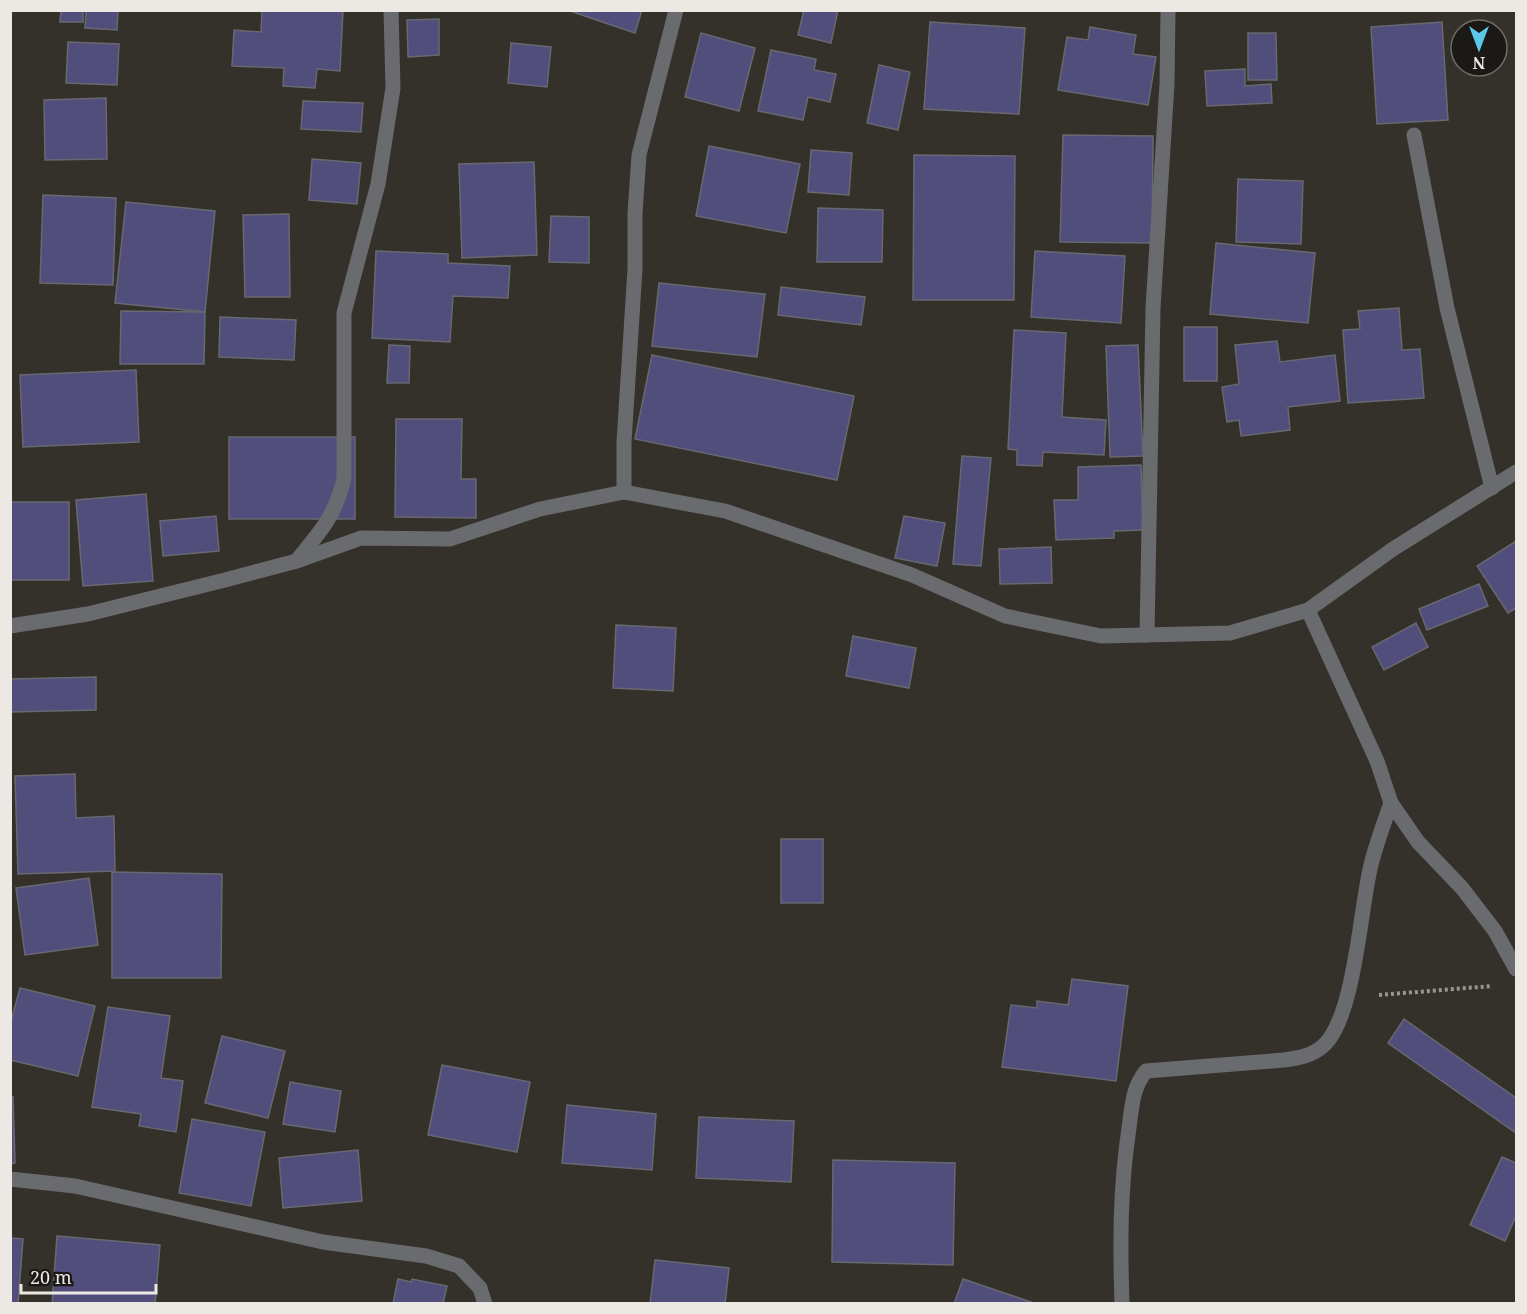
<svg xmlns="http://www.w3.org/2000/svg" width="1527" height="1314" viewBox="0 0 1527 1314" font-family="'Noto Serif',serif">
<style>
.building{fill:#514e7b;stroke:#686870;stroke-width:1.5}
.lines{fill:none;stroke-linecap:round;stroke-linejoin:round}
.path{stroke:#999691;stroke-width:4;stroke-dasharray:3 3;stroke-linecap:butt}
.street{stroke:#6a6b6e;stroke-width:15}
</style>
<rect width="100%" height="100%" fill="#34312a"/>
<!-- building -->
<g class="building">
<polygon points="61,10 83,10 83,22 60,22"/>
<polygon points="86,10 118,10 117,30 85,28"/>
<polygon points="262,10 343,10 340,71 317,69 315,88 283,86 284,68 232,66 234,30 261,32"/>
<polygon points="567,10 642,10 635,33"/>
<polygon points="804,10 838,10 831,43 798,35"/>
<polygon points="439,19 439,55 408,57 407,20"/>
<polygon points="930,22 1025,28 1019,114 924,109"/>
<polygon points="1442,22 1448,120 1377,124 1371,27"/>
<polygon points="1090,27 1136,35 1133,54 1156,57 1148,105 1058,90 1067,37 1088,40"/>
<polygon points="701,33 755,48 739,111 685,97"/>
<polygon points="1248,33 1276,33 1277,80 1248,80"/>
<polygon points="68,42 119,44 117,85 66,83"/>
<polygon points="511,43 551,47 547,87 508,83"/>
<polygon points="771,50 816,59 814,70 836,74 830,102 808,97 803,120 758,111"/>
<polygon points="879,65 910,72 898,130 867,123"/>
<polygon points="1245,69 1245,86 1271,84 1272,103 1207,106 1205,71"/>
<polygon points="106,98 107,159 45,160 44,100"/>
<polygon points="303,101 363,103 361,132 301,129"/>
<polygon points="1063,135 1153,136 1152,243 1060,242"/>
<polygon points="709,146 800,164 786,233 696,216"/>
<polygon points="811,150 852,153 849,195 808,192"/>
<polygon points="914,155 1015,156 1014,300 913,300"/>
<polygon points="312,159 361,163 357,204 309,200"/>
<polygon points="534,162 537,255 462,258 459,164"/>
<polygon points="1238,179 1303,181 1301,244 1236,242"/>
<polygon points="43,195 116,198 113,285 40,283"/>
<polygon points="126,202 215,211 205,312 115,303"/>
<polygon points="818,208 883,210 882,262 817,262"/>
<polygon points="289,214 290,297 245,297 243,215"/>
<polygon points="551,216 589,217 589,263 549,262"/>
<polygon points="1216,243 1315,253 1308,323 1210,314"/>
<polygon points="376,251 448,254 448,263 510,266 508,298 453,296 450,342 372,338"/>
<polygon points="1035,251 1125,256 1121,323 1031,317"/>
<polygon points="659,283 765,294 757,357 652,346"/>
<polygon points="781,287 865,297 861,325 778,315"/>
<polygon points="1399,308 1402,350 1420,349 1424,398 1348,403 1343,330 1360,329 1358,311"/>
<polygon points="121,311 205,312 204,364 120,364"/>
<polygon points="220,317 296,320 294,360 219,357"/>
<rect x="1184" y="327" width="33" height="54"/>
<polygon points="1014,330 1066,333 1062,417 1106,420 1104,455 1043,452 1042,466 1017,465 1017,450 1008,449"/>
<polygon points="1277,341 1280,362 1335,355 1340,401 1288,407 1290,430 1241,436 1239,420 1227,422 1222,387 1239,384 1235,345"/>
<polygon points="389,345 410,346 409,383 387,383"/>
<polygon points="1138,345 1143,456 1110,457 1106,346"/>
<polygon points="652,355 854,396 837,480 635,439"/>
<polygon points="136,370 139,442 23,447 20,375"/>
<polygon points="396,419 462,419 461,479 476,479 476,518 395,517"/>
<rect x="229" y="437" width="126" height="82"/>
<polygon points="962,456 991,458 981,566 953,564"/>
<polygon points="1141,465 1143,530 1114,531 1114,538 1056,540 1054,500 1078,500 1078,467"/>
<polygon points="146,494 153,581 83,586 76,500"/>
<rect x="10" y="502" width="59" height="78"/>
<polygon points="216,516 219,551 163,556 160,521"/>
<polygon points="904,516 945,523 937,566 895,558"/>
<polygon points="1516,541 1516,608 1508,613 1477,566"/>
<polygon points="1051,547 1052,583 1000,584 999,549"/>
<polygon points="1479,584 1488,606 1427,630 1419,609"/>
<polygon points="1416,623 1428,647 1384,670 1372,647"/>
<polygon points="616,625 676,628 673,691 613,688"/>
<polygon points="853,636 916,648 909,688 846,676"/>
<polygon points="96,677 96,710 10,712 10,679"/>
<polygon points="75,774 76,818 114,816 115,871 18,874 15,776"/>
<rect x="781" y="839" width="42" height="64"/>
<polygon points="112,872 222,874 221,978 112,978"/>
<polygon points="89,878 98,945 25,955 16,888"/>
<polygon points="1072,979 1128,986 1116,1081 1002,1067 1011,1005 1037,1008 1037,1001 1068,1005"/>
<polygon points="20,988 95,1006 78,1076 10,1060 10,1025"/>
<polygon points="108,1007 170,1016 161,1078 183,1081 176,1132 139,1126 141,1114 92,1107"/>
<polygon points="1404,1019 1516,1098 1516,1133 1388,1043"/>
<polygon points="222,1036 285,1051 268,1118 205,1103"/>
<polygon points="442,1065 530,1082 517,1152 428,1135"/>
<polygon points="290,1082 341,1091 335,1132 283,1124"/>
<polygon points="10,1097 13,1097 15,1163 10,1164"/>
<polygon points="567,1105 656,1114 652,1170 562,1163"/>
<polygon points="699,1117 794,1121 791,1182 696,1178"/>
<polygon points="192,1119 265,1132 251,1206 179,1193"/>
<polygon points="358,1150 362,1201 283,1208 279,1158"/>
<polygon points="1502,1157 1516,1163 1516,1216 1505,1241 1470,1225"/>
<polygon points="833,1160 955,1163 953,1265 832,1262"/>
<polygon points="57,1236 160,1245 155,1304 52,1304"/>
<polygon points="10,1238 23,1239 18,1304 10,1304"/>
<polygon points="655,1260 729,1268 725,1304 650,1304"/>
<polygon points="398,1279 411,1282 412,1279 447,1286 443,1304 393,1304"/>
<polygon points="963,1279 1034,1303 1034,1304 954,1304"/>
</g>
<g class="lines">
<!-- path -->
<polyline class="path" points="1379,995 1492,986"/>
<!-- street -->
<g class="street">
<polyline points="1414,135 1447,308 1492,488"/>
<polyline points="624,492 624,442 635,269 635,213 639,155 676,10"/>
<path d="M 297,560 C 321,531 335,516 344,479 L 344,313 L 378,184 L 393,88 L 391,10"/>
<polyline points="1308,610 1377,761 1391,803 1418,842 1462,888 1495,931 1516,969"/>
<polyline points="10,626 88,614 225,580 297,561 361,538 450,539 540,509 624,492 725,511 912,575 1005,616 1101,636 1230,633 1308,610 1393,549 1516,472"/>
<polyline points="1147,635 1153,308 1167,84 1168,10"/>
<polyline points="10,1179 75,1186 323,1242 426,1256 459,1266 480,1288 485,1304"/>
<path d="M 1122,1304 C 1120,1243 1120,1188 1129,1128 C 1132,1107 1132,1088 1146,1071 L 1284,1060 C 1298,1058 1312,1056 1323,1046 C 1355,1018 1360,908 1371,865 C 1376,844 1384,823 1391,803"/>
</g>
</g>
<!-- border -->
<rect width="1527" height="1314" fill="none" stroke="#ece9e5" stroke-width="24"/>
<!-- north arrow -->
<g transform="translate(1479 48) rotate(180)"><circle r="28" fill="#1b1916" stroke="#6f6c69" stroke-width="1.5"/>
<path d="M0-4.5L10 22L0 15L-10 22Z" fill="#5ac8e6"/>
<text y="-9" font-size="16" font-weight="bold" text-anchor="middle" fill="#ece9e5">N</text>
</g>
<!-- scale -->
<path d="M21 1284v9h135v-9" fill="none" stroke="#ece9e5" stroke-width="3"/>
<text x="30" y="1284" font-size="18" fill="#ece9e5" stroke="#1b1916" stroke-width="4.5" paint-order="stroke">20 m</text>
</svg>
